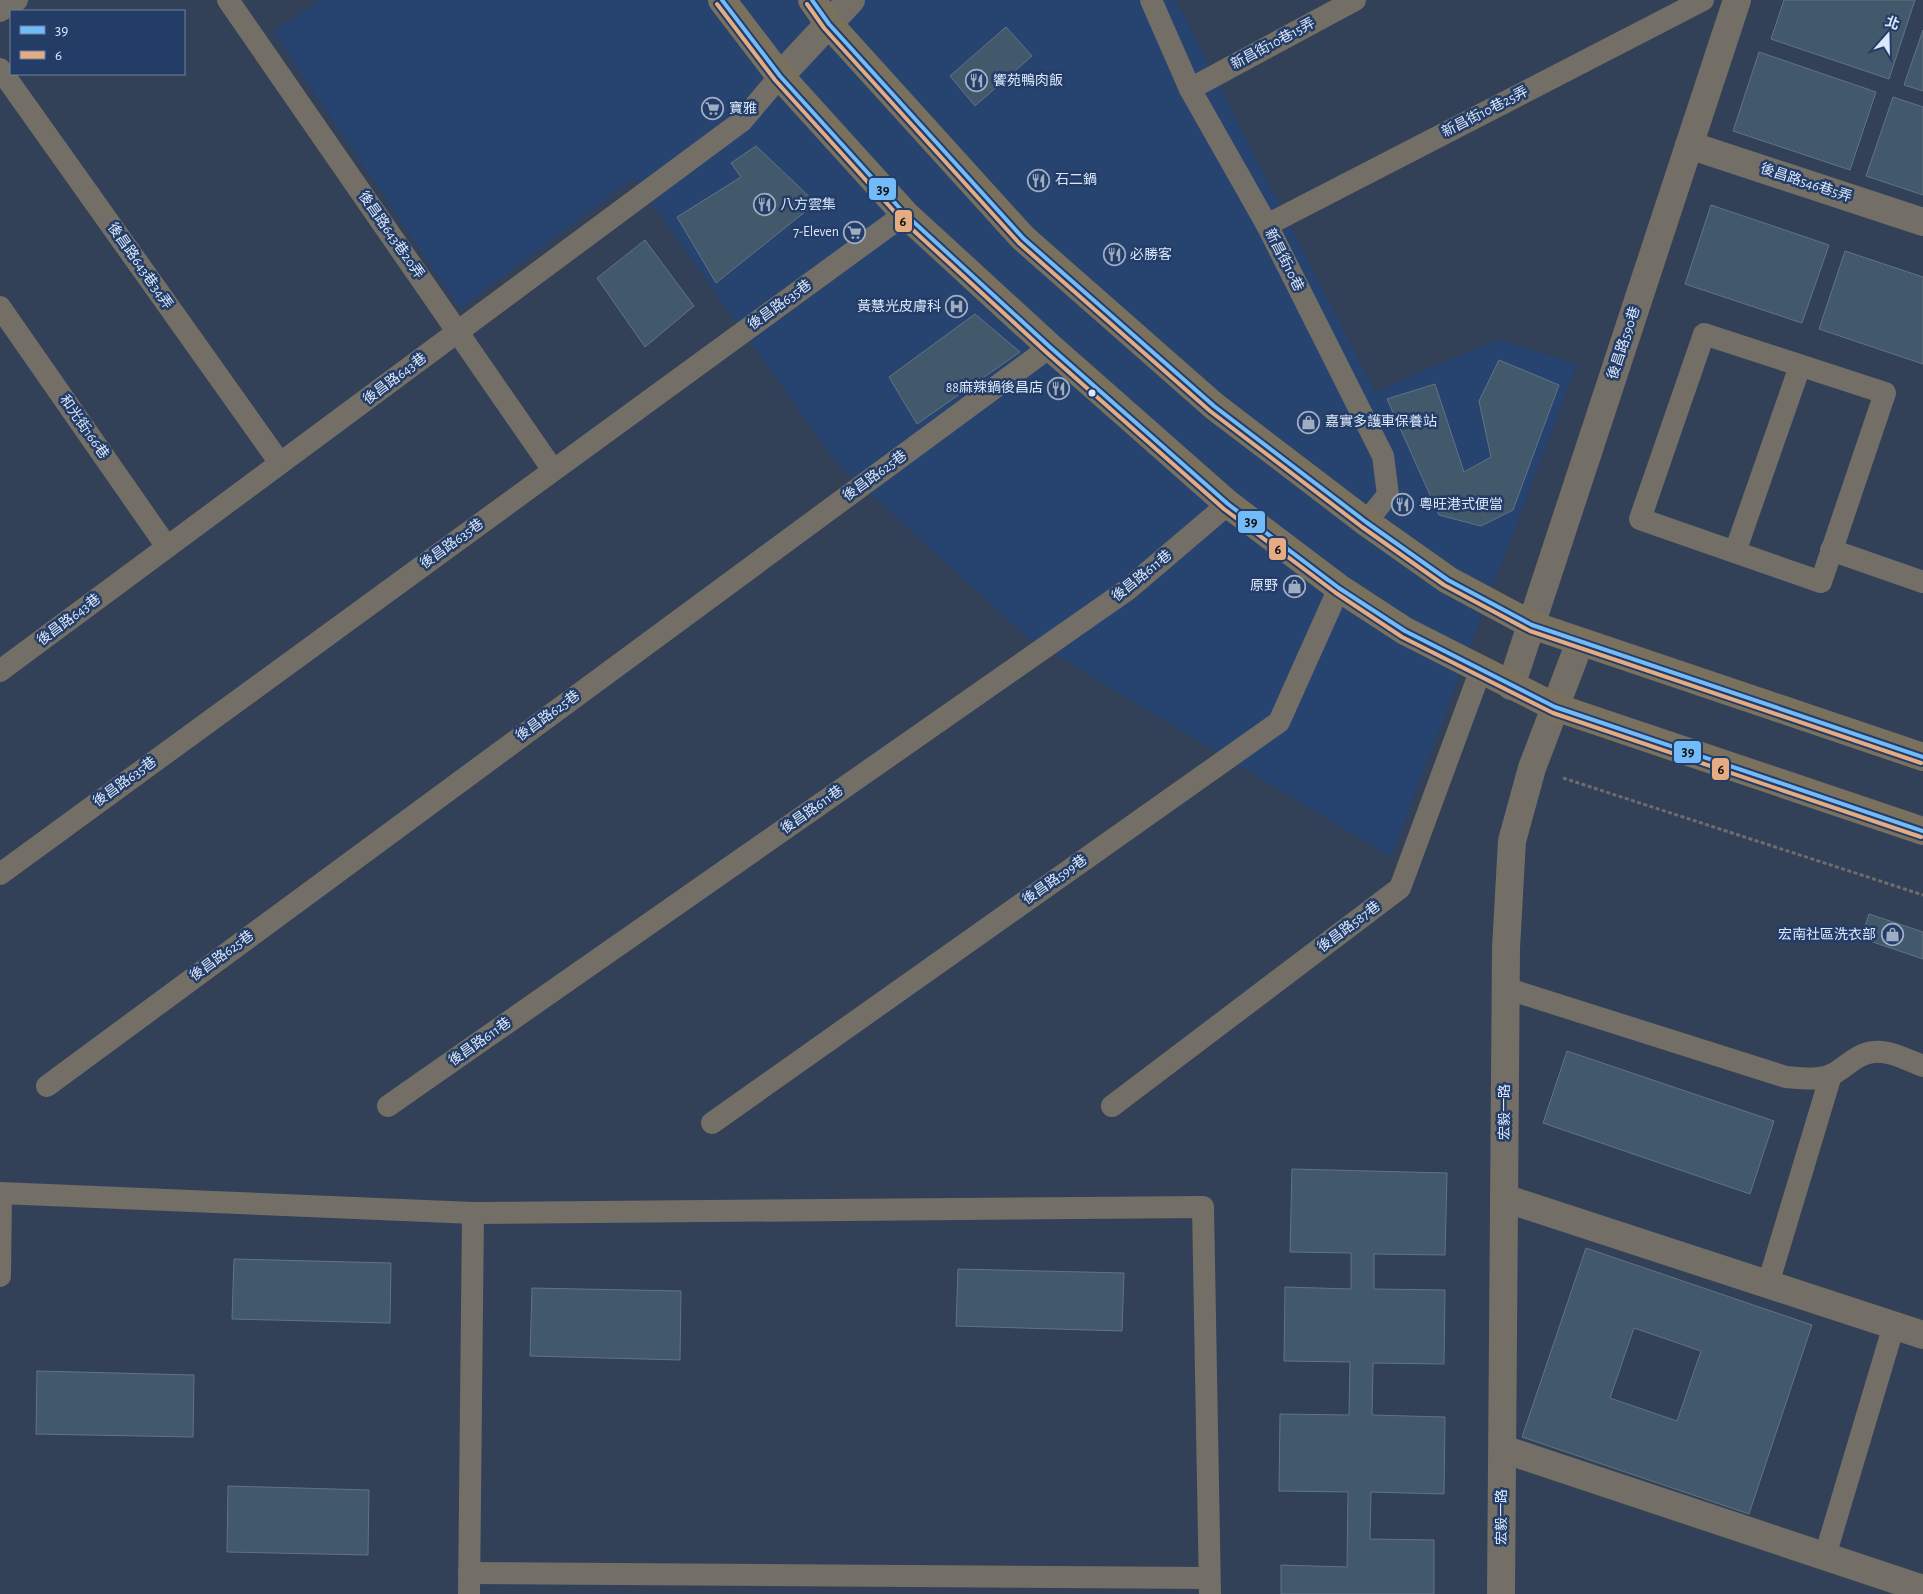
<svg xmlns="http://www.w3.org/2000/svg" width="1923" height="1594" viewBox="0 0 1923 1594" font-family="'Alegreya Sans','Noto Sans TC',sans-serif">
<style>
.built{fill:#27436f}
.building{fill:#42586b;stroke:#637385;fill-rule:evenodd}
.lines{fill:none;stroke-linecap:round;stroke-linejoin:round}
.path{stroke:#6e6d6b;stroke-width:3;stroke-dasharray:4 2.5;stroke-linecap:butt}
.service{stroke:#736e66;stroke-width:22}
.minor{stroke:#736e66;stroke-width:28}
.primary{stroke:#79705e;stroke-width:28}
.bus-1-casing{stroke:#233d67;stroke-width:8}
.bus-2-casing{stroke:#233d67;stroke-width:8}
.bus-1{stroke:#73baf8;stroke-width:4}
.bus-2{stroke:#e5ac83;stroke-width:4}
.bus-dot{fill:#dae7fc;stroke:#233d67;stroke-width:2}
.labels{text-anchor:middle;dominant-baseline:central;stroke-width:5;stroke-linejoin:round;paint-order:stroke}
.street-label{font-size:14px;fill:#dae7fc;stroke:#233d67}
.poi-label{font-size:14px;fill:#dae7fc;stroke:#233d67;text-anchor:start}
.line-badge{stroke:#233d67;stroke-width:2}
.pale-badge-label{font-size:14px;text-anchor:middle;font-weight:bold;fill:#111}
</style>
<rect width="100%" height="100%" fill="#324058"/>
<!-- built -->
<polygon class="built" points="321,0 1176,0 1375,392 1498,339 1577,364 1391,857 1028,638 835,461 634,178 460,309 273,31"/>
<!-- building -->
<g class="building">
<polygon points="1784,0 1915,0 1889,79 1771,39"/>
<polygon points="1006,27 1032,56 975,106 950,76"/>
<polygon points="1923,30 1923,91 1904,85"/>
<polygon points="1759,52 1876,92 1850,170 1733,131"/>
<polygon points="1893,97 1923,107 1923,195 1866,176"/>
<polygon points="756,146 816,203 716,283 677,217 741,177 731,163"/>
<polygon points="1711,205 1829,245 1802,323 1685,284"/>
<polygon points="645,240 694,306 645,347 597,278"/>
<polygon points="1845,251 1923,277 1923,364 1819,329"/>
<polygon points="975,314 1020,352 917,424 889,377"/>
<polygon points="1499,360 1559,385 1513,510 1481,526 1439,515 1387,399 1435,384 1464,472 1491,457 1479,401"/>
<polygon points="1869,914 1923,932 1923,959 1861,938"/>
<polygon points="1567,1051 1774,1121 1750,1194 1543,1123"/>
<polygon points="1292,1169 1447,1173 1445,1255 1374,1254 1374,1289 1445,1290 1444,1364 1373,1363 1372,1415 1445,1417 1444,1494 1371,1492 1370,1539 1434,1540 1434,1594 1281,1594 1281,1565 1347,1567 1348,1492 1279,1491 1280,1414 1349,1415 1350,1362 1284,1361 1285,1287 1351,1289 1351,1253 1290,1252"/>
<path d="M 1586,1248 L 1812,1325 L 1749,1514 L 1522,1437 ZM 1634,1328 L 1701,1351 L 1677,1421 L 1610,1398 Z"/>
<polygon points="234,1259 391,1263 390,1323 232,1319"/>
<polygon points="958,1269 1124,1273 1122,1331 956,1326"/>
<polygon points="532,1288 681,1291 680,1360 530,1356"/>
<polygon points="37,1371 194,1375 193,1437 36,1434"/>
<polygon points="228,1486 369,1490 368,1555 227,1552"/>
</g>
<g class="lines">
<!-- path -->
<polyline class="path" points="1563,778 1923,895"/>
<!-- service -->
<g class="service">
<polyline points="228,0 553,470"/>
<polyline points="1151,0 1190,89 1267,225 1383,456 1388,495 1366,522"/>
<polyline points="0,11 17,0"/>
<polyline points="0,69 280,463"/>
<polyline points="1190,89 1355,0"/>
<polyline points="1267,225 1703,0"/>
<polyline points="0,307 167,547"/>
<polygon points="1704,334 1885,393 1821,582 1640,519"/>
<polyline points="1831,550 1923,582"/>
<polyline points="1735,552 1800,366"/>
<polyline points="0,671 742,121 780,76"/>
<polyline points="0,874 905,214"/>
<path d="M 1505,988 L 1786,1077 C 1800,1078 1820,1081 1833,1074 C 1846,1067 1858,1053 1874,1052 C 1890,1050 1909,1061 1923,1066"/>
<polyline points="47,1086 1050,347"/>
<polyline points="388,1106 1127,590 1228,504"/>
<polyline points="1112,1106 1400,888 1481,669"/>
<polyline points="712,1123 1279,722 1339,588"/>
<polyline points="0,1276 1,1193 473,1213 1203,1207 1210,1594"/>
<polyline points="1768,1284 1831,1075"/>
<polyline points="1825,1556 1894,1325"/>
<polyline points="469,1573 1209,1578"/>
<polyline points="469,1594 473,1213"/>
</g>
<!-- minor -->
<g class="minor">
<polyline points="780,76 851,0"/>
<polyline points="1689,145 1923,222"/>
<polyline points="1511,686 1737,0"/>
<polyline points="1504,1198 1923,1335"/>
<polyline points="1503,1449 1923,1589"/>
<polyline points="1501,1594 1506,948 1512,841 1532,768 1580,642"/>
</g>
<!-- primary -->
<g class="primary">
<polyline points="722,0 780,76 905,214 1050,347 1228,504 1339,588 1405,631 1555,707 1923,831"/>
<polyline points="812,0 829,24 1023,238 1214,406 1366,522 1448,580 1532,625 1923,757"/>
</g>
<defs>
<g id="bus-1">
<polyline points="722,0 780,76 905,214 1050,347 1228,504 1339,588 1405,631 1555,707 1923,831"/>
<polyline points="812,0 829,24 1023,238 1214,406 1366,522 1448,580 1532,625 1923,757"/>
</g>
<g id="bus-2">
<polyline points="717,4 775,80 901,219 1046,352 1224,509 1336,593 1402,637 1553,713 1921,837"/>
<polyline points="807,4 824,28 1019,243 1210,411 1362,527 1444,585 1530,631 1921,763"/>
</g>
</defs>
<!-- bus-1 casing -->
<use href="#bus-1" class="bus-1-casing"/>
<!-- bus-2 casing -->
<use href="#bus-2" class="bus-2-casing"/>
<!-- bus-1 -->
<use href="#bus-1" class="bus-1"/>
<!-- bus-2 -->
<use href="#bus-2" class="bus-2"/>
</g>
<!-- icons -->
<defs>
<symbol id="restaurant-ring" viewBox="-11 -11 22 22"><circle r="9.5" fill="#233d67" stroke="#9fadc3" stroke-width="1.5"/><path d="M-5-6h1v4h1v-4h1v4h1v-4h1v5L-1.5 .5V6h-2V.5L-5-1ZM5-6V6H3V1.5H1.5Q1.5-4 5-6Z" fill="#9fadc3"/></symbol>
<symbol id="supermarket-ring" viewBox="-11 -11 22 22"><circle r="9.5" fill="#233d67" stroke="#9fadc3" stroke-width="1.5"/><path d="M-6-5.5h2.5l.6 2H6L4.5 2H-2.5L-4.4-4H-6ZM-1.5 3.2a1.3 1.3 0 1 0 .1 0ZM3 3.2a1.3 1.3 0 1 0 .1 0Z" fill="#9fadc3"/></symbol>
<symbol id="hospital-ring" viewBox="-11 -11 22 22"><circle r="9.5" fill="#233d67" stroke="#9fadc3" stroke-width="1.5"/><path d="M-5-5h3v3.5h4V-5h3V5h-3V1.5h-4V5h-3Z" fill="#9fadc3"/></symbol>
<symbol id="shop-ring" viewBox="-11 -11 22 22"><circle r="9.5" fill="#233d67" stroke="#9fadc3" stroke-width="1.5"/><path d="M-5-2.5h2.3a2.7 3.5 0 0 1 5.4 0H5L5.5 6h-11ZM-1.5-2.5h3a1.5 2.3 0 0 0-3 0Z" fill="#9fadc3"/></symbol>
</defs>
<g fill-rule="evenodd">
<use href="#restaurant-ring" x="964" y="68" width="25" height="25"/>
<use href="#supermarket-ring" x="700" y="96" width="25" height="25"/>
<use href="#restaurant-ring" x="1026" y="168" width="25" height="25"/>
<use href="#restaurant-ring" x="752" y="192" width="25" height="25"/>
<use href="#supermarket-ring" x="842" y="220" width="25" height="25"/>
<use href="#restaurant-ring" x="1102" y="242" width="25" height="25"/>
<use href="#hospital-ring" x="944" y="294" width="25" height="25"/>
<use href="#restaurant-ring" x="1046" y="376" width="25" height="25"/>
<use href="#shop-ring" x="1296" y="410" width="25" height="25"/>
<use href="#restaurant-ring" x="1390" y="492" width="25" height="25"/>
<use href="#shop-ring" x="1282" y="574" width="25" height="25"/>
<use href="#shop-ring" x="1880" y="922" width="25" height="25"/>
</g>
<!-- markers -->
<circle class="bus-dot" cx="1092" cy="393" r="4.5"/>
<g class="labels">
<!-- street labels -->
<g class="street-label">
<text transform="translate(1273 44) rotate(-28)">新昌街10巷15弄</text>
<text transform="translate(1485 112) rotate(-27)">新昌街10巷25弄</text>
<text transform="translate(1806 183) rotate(18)">後昌路546巷5弄</text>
<text transform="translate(391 235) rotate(55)">後昌路643巷20弄</text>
<text transform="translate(1284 260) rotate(63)">新昌街10巷</text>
<text transform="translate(140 266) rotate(55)">後昌路643巷34弄</text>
<text transform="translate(780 305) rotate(-36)">後昌路635巷</text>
<text transform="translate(1624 343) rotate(-72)">後昌路590巷</text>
<text transform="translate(395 379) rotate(-37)">後昌路643巷</text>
<text transform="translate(84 427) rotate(55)">和光街166巷</text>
<text transform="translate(875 476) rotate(-36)">後昌路625巷</text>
<text transform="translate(452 544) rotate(-36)">後昌路635巷</text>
<text transform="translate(1142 576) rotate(-39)">後昌路611巷</text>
<text transform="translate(69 620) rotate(-37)">後昌路643巷</text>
<text transform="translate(548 716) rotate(-36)">後昌路625巷</text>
<text transform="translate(125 782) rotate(-36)">後昌路635巷</text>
<text transform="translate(812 810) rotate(-35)">後昌路611巷</text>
<text transform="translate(1055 880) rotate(-35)">後昌路599巷</text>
<text transform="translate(1349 927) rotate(-37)">後昌路587巷</text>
<text transform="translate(222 956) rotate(-36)">後昌路625巷</text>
<text transform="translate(480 1042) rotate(-35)">後昌路611巷</text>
<text transform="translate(1505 1112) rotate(-90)">宏毅一路</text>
<text transform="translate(1502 1517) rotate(-90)">宏毅一路</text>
</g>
<!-- poi labels -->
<g class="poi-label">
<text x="993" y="81">饗苑鴨肉飯</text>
<text x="729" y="109">寶雅</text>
<text x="1055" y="180">石二鍋</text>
<text x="780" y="205">八方雲集</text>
<text x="839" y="232" text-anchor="end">7-Eleven</text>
<text x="1130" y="255">必勝客</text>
<text x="941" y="307" text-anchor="end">黃慧光皮膚科</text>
<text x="1043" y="388" text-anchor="end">88麻辣鍋後昌店</text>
<text x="1325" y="422">嘉實多護車保養站</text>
<text x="1419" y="505">粵旺港式便當</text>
<text x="1278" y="586" text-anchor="end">原野</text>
<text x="1876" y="935" text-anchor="end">宏南社區洗衣部</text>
</g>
</g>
<g class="line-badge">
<rect x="868" y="177" width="29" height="24" rx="5" fill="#73baf8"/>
<rect x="894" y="209" width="19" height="24" rx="5" fill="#e5ac83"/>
<rect x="1237" y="510" width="29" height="24" rx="5" fill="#73baf8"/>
<rect x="1268" y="537" width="19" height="24" rx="5" fill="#e5ac83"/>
<rect x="1673" y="740" width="29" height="24" rx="5" fill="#73baf8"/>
<rect x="1711" y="757" width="19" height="24" rx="5" fill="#e5ac83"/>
</g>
<g class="pale-badge-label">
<text x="883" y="194">39</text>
<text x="903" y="226">6</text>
<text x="1251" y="526">39</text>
<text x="1278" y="554">6</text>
<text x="1688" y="756">39</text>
<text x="1721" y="774">6</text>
</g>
<!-- legend -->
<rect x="10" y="10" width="175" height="65" fill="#233d67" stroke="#6c81a3"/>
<rect x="20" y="26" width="25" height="8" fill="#73baf8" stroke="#6c81a3"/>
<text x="55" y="35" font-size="15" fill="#dae7fc">39</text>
<rect x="20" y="51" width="25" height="8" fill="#e5ac83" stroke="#6c81a3"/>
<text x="55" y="60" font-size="15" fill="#dae7fc">6</text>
<!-- north arrow -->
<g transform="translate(1888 35) rotate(20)" stroke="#233d67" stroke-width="4" paint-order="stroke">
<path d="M0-4L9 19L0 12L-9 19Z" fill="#dae7fc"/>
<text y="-8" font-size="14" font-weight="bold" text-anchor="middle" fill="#dae7fc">北</text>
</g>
</svg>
